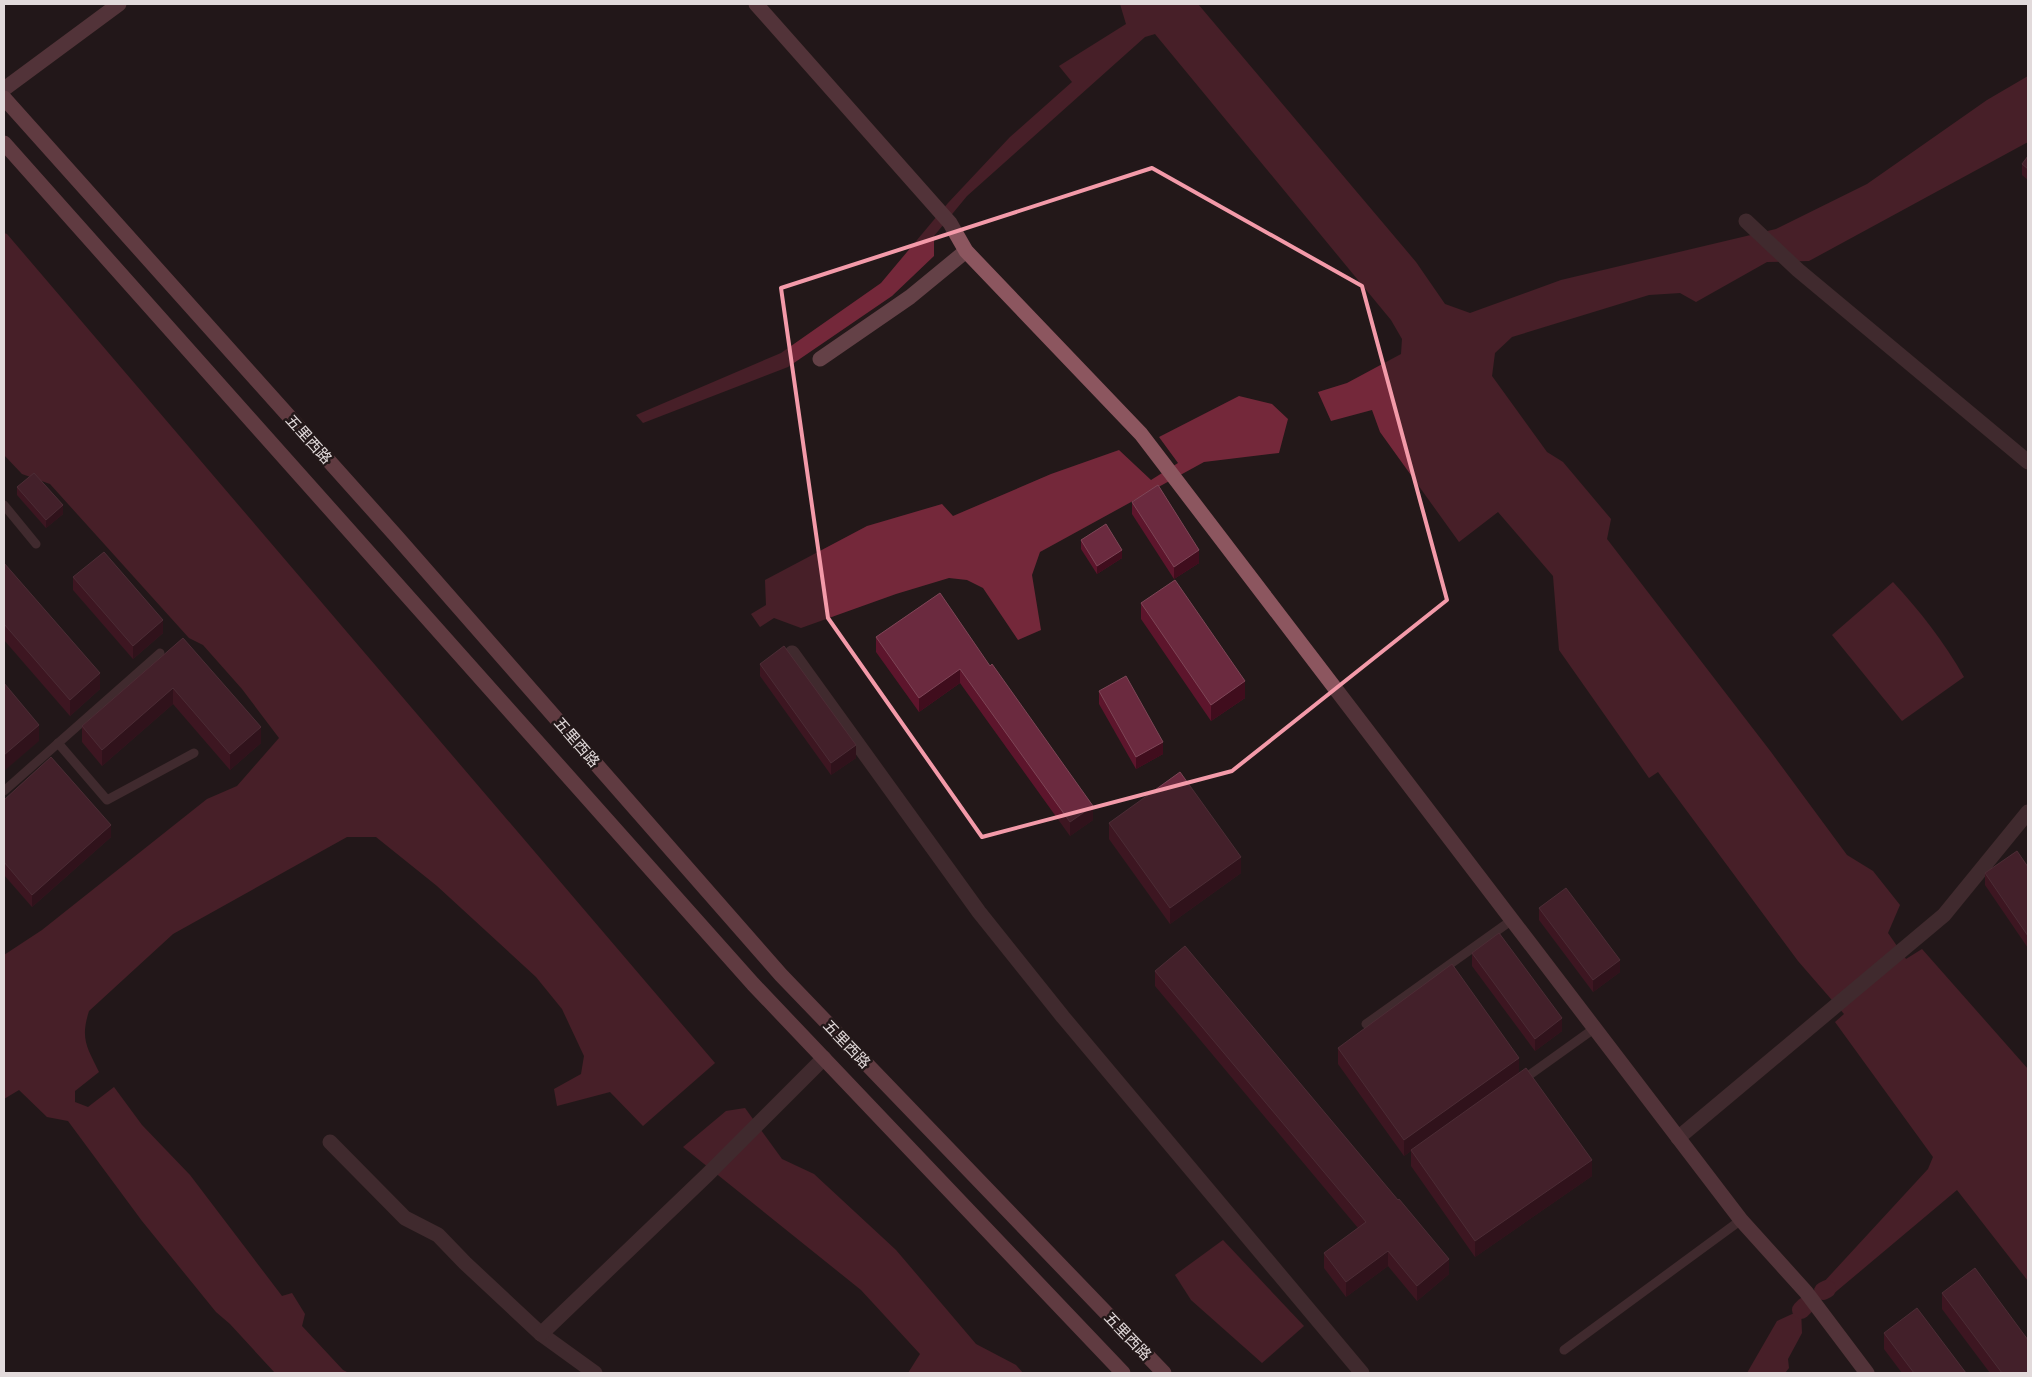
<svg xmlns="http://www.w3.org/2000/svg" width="2032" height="1377" viewBox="0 0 2032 1377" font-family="Merriweather,'Noto Sans SC',serif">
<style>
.water{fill:#74283a}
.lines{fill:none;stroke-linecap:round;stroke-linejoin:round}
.canal{stroke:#74283a;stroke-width:18}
.lane{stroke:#644147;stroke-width:9}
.street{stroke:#644147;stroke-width:15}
.secondary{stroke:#8c565f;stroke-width:15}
.primary{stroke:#ac6672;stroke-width:15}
.wall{fill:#5d152c}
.shaded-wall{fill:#400d1d}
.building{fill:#6b2a3f;stroke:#7e4657}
.marked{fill:none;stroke:#f39aa9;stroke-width:4;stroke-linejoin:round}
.labels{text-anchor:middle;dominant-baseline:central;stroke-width:5;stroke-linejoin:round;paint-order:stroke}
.street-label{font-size:15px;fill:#e2dadb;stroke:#231819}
</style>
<rect width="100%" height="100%" fill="#231819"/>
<!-- water -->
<g class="water">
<polygon points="1120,4 1198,4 1416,262 1445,304 1470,313 1561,280 1776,229 1867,184 1987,100 2028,76 2028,142 1809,261 1767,262 1696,302 1680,293 1649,295 1512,337 1495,353 1492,376 1547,452 1563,462 1611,519 1607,539 1771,752 1847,855 1873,871 1900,905 1888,933 1906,959 1922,949 2028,1069 2028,1281 1957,1190 1832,1295 1822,1284 1928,1169 1933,1157 1835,1022 1844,1014 1798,961 1658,772 1649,778 1559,650 1553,576 1498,512 1459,542 1380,432 1372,410 1331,421 1318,392 1347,383 1401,354 1402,339 1391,320 1155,34 1145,37 967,196 934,236 934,256 892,296 788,367 643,423 636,415 781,353 881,283 948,203 1010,137 1072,82 1059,66 1126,24"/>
<path d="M 4,233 L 7,234 L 715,1063 L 643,1126 L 610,1092 L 557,1106 L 554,1089 L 581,1074 L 584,1056 L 562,1009 L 536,977 L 437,886 L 376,837 L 347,837 L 173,934 L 89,1011 C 80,1039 87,1047 99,1072 L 75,1091 L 75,1102 L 88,1107 L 114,1087 L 142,1125 L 190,1175 L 282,1296 L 292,1293 L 305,1314 L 302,1326 L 343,1370 L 349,1373 L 275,1373 L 230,1324 L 216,1312 L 142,1221 L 68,1121 L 47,1117 L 19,1090 L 4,1099 L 4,955 L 42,930 L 207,799 L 237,786 L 279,738 L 242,689 L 203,645 L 189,638 L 50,484 L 22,474 L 4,455 Z"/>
<polygon points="1239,396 1272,404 1288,419 1279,453 1204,462 1040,552 1032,575 1041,630 1018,640 983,588 967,580 949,578 896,594 801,628 774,618 760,627 751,614 766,605 765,580 867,526 942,504 953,516 1051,474 1119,450 1151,480 1178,463 1159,437"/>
<path d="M 1893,582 C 1920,611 1944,642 1964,677 L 1902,721 L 1832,635 Z"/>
<polygon points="745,1108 782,1159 814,1174 896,1250 976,1344 1016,1365 1023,1373 908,1373 920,1354 861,1290 683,1147 726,1111"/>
<polygon points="1223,1240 1304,1326 1262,1363 1191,1300 1175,1275"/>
<polygon points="1801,1310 1802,1333 1788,1359 1789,1368 1785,1373 1747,1373 1777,1321"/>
</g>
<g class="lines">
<!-- canal -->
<g class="canal">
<polyline points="1823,1291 1827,1289"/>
<polyline points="1801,1310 1805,1306"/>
</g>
<!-- lane -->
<g class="lane">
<polyline points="4,505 36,544"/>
<polyline points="58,743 107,800 194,753"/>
<polyline points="4,791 160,653"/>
<polyline points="1366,1024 1512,920"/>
<polyline points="1521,1081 1595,1028"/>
<polyline points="1564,1350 1741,1220"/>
</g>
<!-- street -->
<g class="street">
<polyline points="1746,221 1798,270 2028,462"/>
<polyline points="820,359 910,297 966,251"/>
<polyline points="792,653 979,912 1063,1017 1362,1373"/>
<polyline points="1678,1138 1944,915 2028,812"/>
<polyline points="330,1142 405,1218 438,1235 465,1263 541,1334 595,1373"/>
<polyline points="541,1334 707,1175 824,1058"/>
</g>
<!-- secondary -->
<g class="secondary">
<polyline points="756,4 950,223 966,251 1141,434 1741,1220 1806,1292 1867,1373"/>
<polyline points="4,89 119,4"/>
</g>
<!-- primary -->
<g class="primary">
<polyline points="4,98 397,537 781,975 1164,1373"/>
<polyline points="4,143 753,984 1123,1373"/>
</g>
</g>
<!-- wall -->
<g class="wall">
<polygon points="2028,156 2028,180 2022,175 2022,164"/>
<polygon points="17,487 63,514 46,528 17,495"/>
<polygon points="1132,502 1199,563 1174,579 1132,514"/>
<polygon points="1081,540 1122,558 1097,574 1081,549"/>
<polygon points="4,563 100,689 70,716 4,640"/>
<polygon points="73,577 163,633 133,659 73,590"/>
<polygon points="940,593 1093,820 1070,836 960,683 919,712 876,652 876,637"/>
<polygon points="1141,603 1245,698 1211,721 1141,619"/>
<polygon points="183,638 261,743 230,770 173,704 102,766 82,742 82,726"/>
<polygon points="760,664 856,758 831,775 760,676"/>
<polygon points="1099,691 1163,754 1136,769 1099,704"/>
<polygon points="4,800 111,837 32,907 4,875"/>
<polygon points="1109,823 1241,873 1170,924 1109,839"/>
<polygon points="2028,867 2028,948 1985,885 1985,873"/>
<polygon points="1539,908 1620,972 1593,992 1539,920"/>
<polygon points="1472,953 1562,1031 1535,1051 1472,966"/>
<polygon points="1155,971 1449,1274 1417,1301 1388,1266 1346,1297 1324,1268 1324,1253 1358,1228 1155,986"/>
<polygon points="1338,1048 1519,1073 1592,1176 1475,1257 1411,1166 1411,1151 1404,1156 1338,1064"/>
<polygon points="1942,1293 2028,1373 1990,1373 1942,1309"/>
<polygon points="1884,1333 1966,1373 1902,1373 1884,1349"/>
</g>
<!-- shaded-wall -->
<g class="shaded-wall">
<polygon points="63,505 63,514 46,528 46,520"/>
<polygon points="1122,550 1122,558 1097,574 1097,566"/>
<polygon points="1199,550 1199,563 1174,579 1174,567"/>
<polygon points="163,620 163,633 133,659 133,646"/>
<polygon points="960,669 960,683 919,712 919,698"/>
<polygon points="100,673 100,689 70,716 70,700"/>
<polygon points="1245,681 1245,698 1211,721 1211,705"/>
<polygon points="173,688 173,704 102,766 102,750"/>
<polygon points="39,725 39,741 4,771 4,755"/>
<polygon points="261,727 261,743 230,770 230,754"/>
<polygon points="1163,742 1163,754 1136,769 1136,757"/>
<polygon points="856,745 856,758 831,775 831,763"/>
<polygon points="1093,806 1093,820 1070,836 1070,822"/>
<polygon points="111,825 111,837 32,907 32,895"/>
<polygon points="1241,857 1241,873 1170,924 1170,908"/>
<polygon points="1620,960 1620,972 1593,992 1593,980"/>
<polygon points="1562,1018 1562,1031 1535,1051 1535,1039"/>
<polygon points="1519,1058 1519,1074 1404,1156 1404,1140"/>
<polygon points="1592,1160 1592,1176 1475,1257 1475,1241"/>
<polygon points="1388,1251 1388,1266 1346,1297 1346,1282"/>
<polygon points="1449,1259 1449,1274 1417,1301 1417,1286"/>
</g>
<!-- building -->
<g class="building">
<polygon points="2028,156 2028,169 2022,164"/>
<polygon points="34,473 63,505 46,520 17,487"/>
<polygon points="1158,485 1199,550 1174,567 1132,502"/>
<polygon points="1106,524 1122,550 1097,566 1081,540"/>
<polygon points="104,552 163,620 133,646 73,577"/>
<polygon points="4,563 100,673 70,700 4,624"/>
<polygon points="1175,580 1245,681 1211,705 1141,603"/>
<polygon points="940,593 990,666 992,664 1093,806 1070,822 960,669 919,698 876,637"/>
<polygon points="183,638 261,727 230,754 173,688 102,750 82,726"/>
<polygon points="784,646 856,745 831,763 760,664"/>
<polygon points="1126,676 1163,742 1136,757 1099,691"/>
<polygon points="4,683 39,725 4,755"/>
<polygon points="51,757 111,825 32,895 4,862 4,800"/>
<polygon points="1180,772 1241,857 1170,908 1109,823"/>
<polygon points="2017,851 2028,867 2028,936 1985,873"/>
<polygon points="1566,888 1620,960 1593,980 1539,908"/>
<polygon points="1499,933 1562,1018 1535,1039 1472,953"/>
<polygon points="1185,946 1398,1200 1399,1199 1449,1259 1417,1286 1388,1251 1346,1282 1324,1253 1366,1222 1155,971"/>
<polygon points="1452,964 1519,1058 1404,1140 1338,1048"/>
<polygon points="1526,1068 1592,1160 1475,1241 1411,1150"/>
<polygon points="1975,1268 2028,1340 2028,1373 2002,1373 1942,1293"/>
<polygon points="1917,1308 1966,1373 1914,1373 1884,1333"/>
</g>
<!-- marked area -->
<path d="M0 0H2032V1377H0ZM 1152,168 L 1362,286 L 1447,600 L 1232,771 L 982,837 L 828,618 L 781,288 Z" fill="#231819" fill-opacity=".55" fill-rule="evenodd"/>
<path class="marked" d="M 1152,168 L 1362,286 L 1447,600 L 1232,771 L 982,837 L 828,618 L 781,288 Z"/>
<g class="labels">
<!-- street labels -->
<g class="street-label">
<text transform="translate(309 439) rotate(48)">五里西路</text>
<text transform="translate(577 742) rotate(49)">五里西路</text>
<text transform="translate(847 1044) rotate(46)">五里西路</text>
<text transform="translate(1128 1336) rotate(46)">五里西路</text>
</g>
</g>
<!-- border -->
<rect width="2032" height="1377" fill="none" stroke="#e2dadb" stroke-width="10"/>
</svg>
